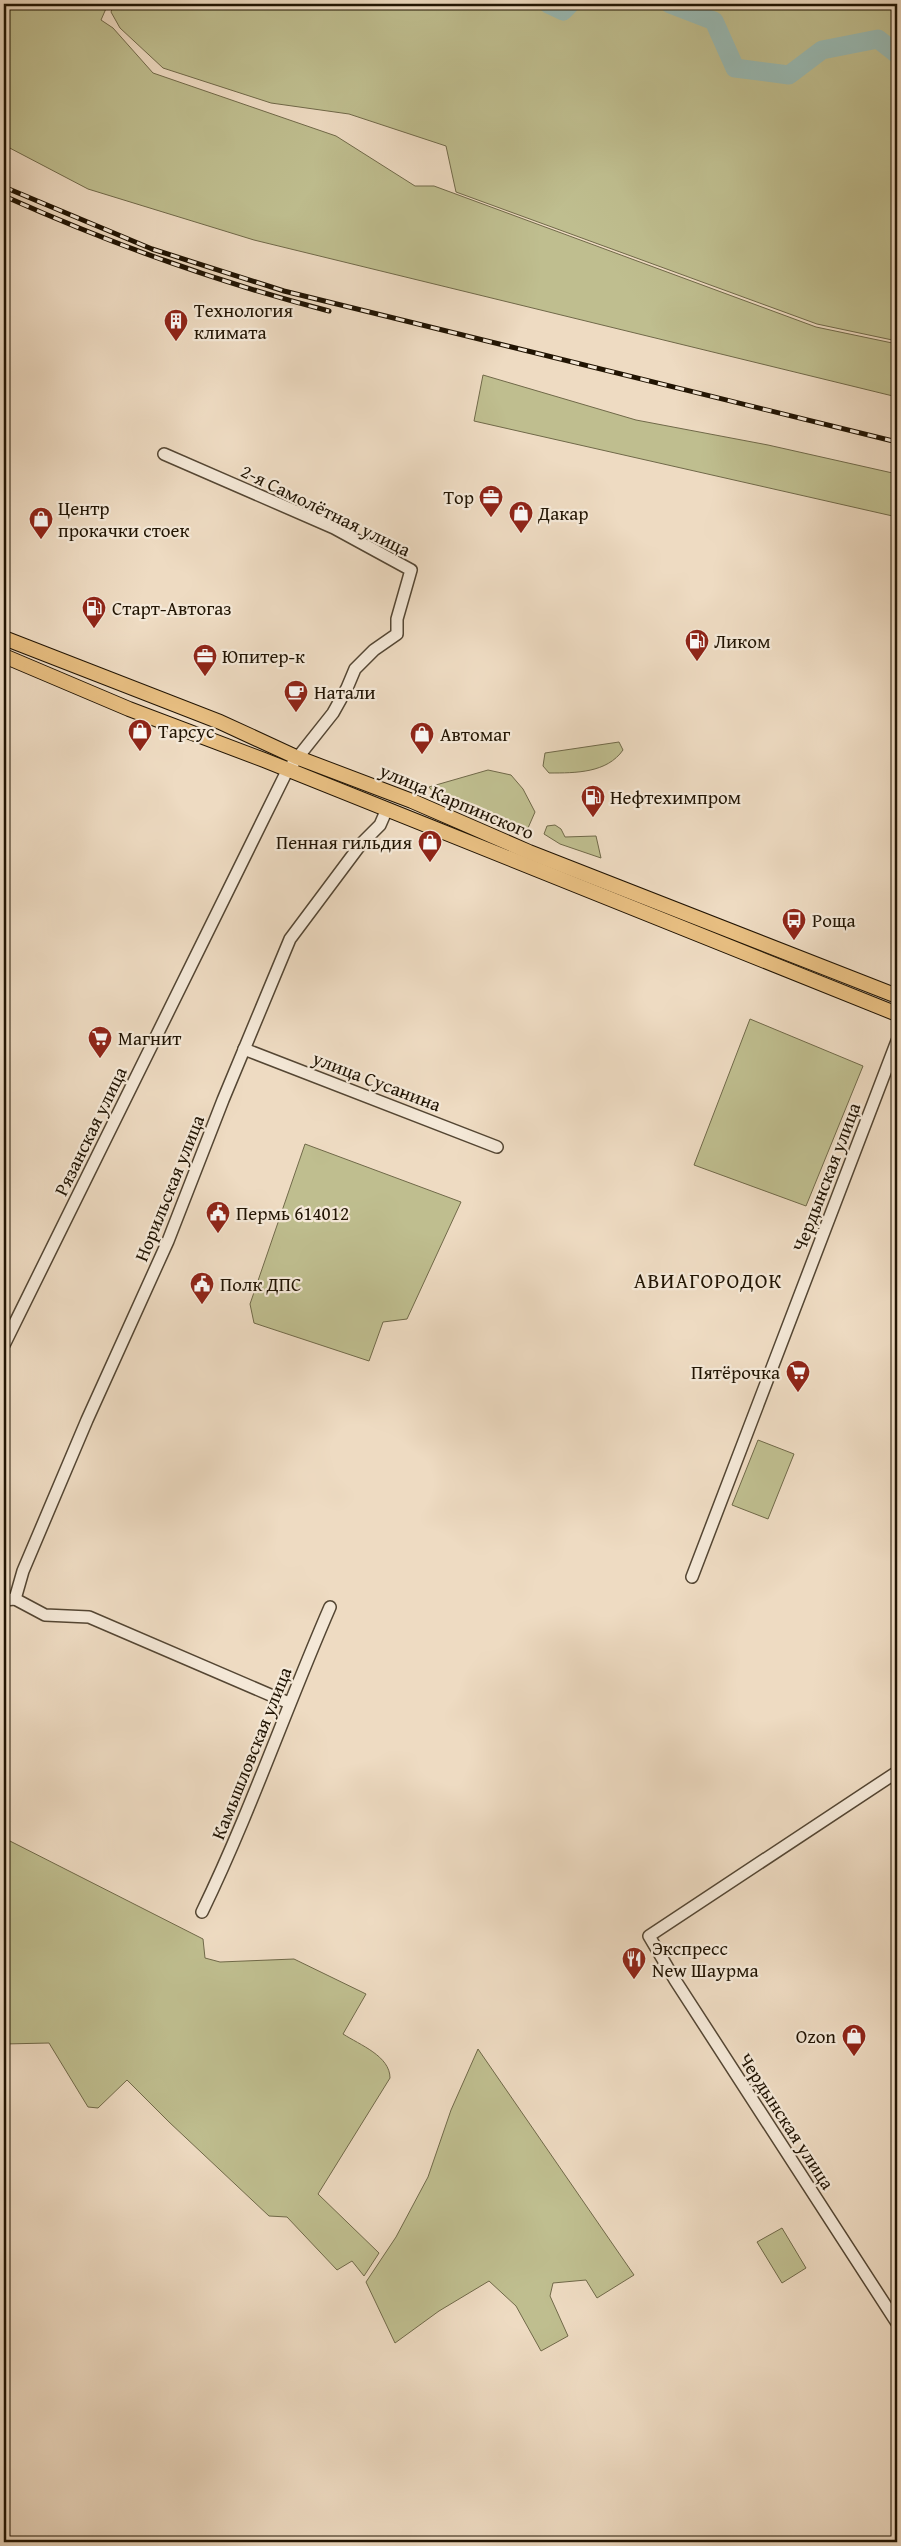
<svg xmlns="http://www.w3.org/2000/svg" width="901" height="2546" viewBox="0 0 901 2546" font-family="'Gentium Book Plus',serif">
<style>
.green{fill:#bfbe8f;stroke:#706949}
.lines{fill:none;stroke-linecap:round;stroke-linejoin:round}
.river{stroke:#99bbb5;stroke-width:19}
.minor-casing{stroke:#544633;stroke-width:14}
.major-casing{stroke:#211403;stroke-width:16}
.minor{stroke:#f4e8d7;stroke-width:11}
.major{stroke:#e7be81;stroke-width:14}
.rail-casing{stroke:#211403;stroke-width:5}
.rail{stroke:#f4e8d7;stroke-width:3;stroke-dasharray:9;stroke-linecap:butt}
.labels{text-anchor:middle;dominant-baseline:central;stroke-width:4.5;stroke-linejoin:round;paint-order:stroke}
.poi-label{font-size:19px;fill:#211403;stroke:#f4e8d7;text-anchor:start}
.street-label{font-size:19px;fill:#211403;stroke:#f4e8d7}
.quarter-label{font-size:21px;letter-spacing:1px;fill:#211403;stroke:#f4e8d7}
</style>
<rect width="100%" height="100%" fill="#eedbc2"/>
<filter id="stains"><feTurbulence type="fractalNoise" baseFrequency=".004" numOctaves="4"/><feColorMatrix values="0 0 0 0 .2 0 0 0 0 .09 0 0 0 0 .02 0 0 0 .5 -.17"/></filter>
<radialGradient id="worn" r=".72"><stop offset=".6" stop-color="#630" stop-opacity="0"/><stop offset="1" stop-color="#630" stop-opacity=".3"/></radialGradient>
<!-- green -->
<g class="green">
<polygon points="4,4 108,4 101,20 113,28 153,73 336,136 415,186 434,186 816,327 897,344 897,397 254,240 88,189 4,145"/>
<polygon points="114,4 897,4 897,341 817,324 456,192 446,146 349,114 271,103 163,68 120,28 111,12"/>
<polygon points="483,375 636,420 768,445 897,474 897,517 474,421"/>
<path d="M 619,742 L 623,750 C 607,773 576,773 549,773 L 543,766 L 545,753 Z"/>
<polygon points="488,770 511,775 523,789 535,812 528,828 519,830 438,798 429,787"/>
<polygon points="555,825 561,829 565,837 596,836 601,858 560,844 544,834 547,826"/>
<polygon points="750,1019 863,1066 806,1206 694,1165"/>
<polygon points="305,1144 461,1202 407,1319 383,1322 369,1361 254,1323 250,1304"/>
<polygon points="758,1440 794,1454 768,1519 732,1505"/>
<path d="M 4,1838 L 203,1939 L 205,1958 L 220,1962 L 294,1959 L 366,1994 L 343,2034 C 360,2045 390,2056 390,2078 L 318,2194 L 379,2253 L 364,2276 L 352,2261 L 337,2270 L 287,2217 L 269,2216 L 169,2122 L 127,2080 L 98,2108 L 88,2107 L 49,2043 L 4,2044 Z"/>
<polygon points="478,2049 634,2275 597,2298 586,2280 553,2283 550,2296 568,2336 541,2351 516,2306 489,2281 439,2311 395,2343 366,2282 396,2237 428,2177 451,2110"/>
<polygon points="782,2228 806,2268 782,2283 757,2242"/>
</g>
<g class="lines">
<!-- river -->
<g class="river">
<polyline points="548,4 563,11 570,4"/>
<polyline points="670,4 714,21 735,68 789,75 822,50 878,39 897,54"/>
</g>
<defs>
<g id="minor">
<polyline points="244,1049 497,1147"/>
<polyline points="4,1345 287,771 333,713 347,688 355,669 374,650 397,634 397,619 411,570 334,528 164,454"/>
<polyline points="692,1577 897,1041"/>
<polyline points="15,1599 23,1571 87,1420 168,1241 223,1100 290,939 361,844 380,825 387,809"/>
<polyline points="4,1600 15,1599 45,1615 89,1617 289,1703"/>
<polyline points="897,1772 649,1936 675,1980 897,2323"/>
<path d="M 202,1912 C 250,1813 286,1708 330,1607"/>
</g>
<g id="major">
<polyline points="4,638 220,722 296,757 412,801 529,852 897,996"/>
<polyline points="4,656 129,709 264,760 897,1014"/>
</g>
</defs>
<!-- minor casing -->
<use href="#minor" class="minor-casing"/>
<!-- major casing -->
<use href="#major" class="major-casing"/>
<!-- minor -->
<use href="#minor" class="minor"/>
<!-- major -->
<use href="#major" class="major"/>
<defs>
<g id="rail">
<polyline points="4,187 152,249 284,291 897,442"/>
<path d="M 4,196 C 109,243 217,282 329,311"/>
</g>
</defs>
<!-- rail casing -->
<use href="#rail" class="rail-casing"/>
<!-- rail -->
<use href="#rail" class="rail"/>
</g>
<!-- icons -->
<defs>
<symbol id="building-pin" viewBox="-11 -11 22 30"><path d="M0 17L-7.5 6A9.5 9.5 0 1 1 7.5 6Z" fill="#8f2418" stroke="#f4e8d7"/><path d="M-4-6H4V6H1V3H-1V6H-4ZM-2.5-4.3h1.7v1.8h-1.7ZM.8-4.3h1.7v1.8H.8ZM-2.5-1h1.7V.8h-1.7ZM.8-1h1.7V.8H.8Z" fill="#fff"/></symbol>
<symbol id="office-pin" viewBox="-11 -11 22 30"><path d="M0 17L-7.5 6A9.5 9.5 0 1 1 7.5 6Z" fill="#8f2418" stroke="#f4e8d7"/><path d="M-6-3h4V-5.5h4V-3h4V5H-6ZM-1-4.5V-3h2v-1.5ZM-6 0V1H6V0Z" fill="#fff"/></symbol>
<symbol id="shop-pin" viewBox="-11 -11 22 30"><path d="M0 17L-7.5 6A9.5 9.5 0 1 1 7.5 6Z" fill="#8f2418" stroke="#f4e8d7"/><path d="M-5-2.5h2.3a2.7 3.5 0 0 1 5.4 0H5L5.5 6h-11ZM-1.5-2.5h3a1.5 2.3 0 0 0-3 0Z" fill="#fff"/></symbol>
<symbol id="fuel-pin" viewBox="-11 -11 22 30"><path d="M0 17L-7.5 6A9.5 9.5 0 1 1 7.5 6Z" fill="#8f2418" stroke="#f4e8d7"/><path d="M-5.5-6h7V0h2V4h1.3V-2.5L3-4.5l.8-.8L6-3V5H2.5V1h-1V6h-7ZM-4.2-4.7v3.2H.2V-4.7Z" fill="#fff"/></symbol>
<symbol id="cafe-pin" viewBox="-11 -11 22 30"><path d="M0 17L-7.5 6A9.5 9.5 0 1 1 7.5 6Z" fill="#8f2418" stroke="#f4e8d7"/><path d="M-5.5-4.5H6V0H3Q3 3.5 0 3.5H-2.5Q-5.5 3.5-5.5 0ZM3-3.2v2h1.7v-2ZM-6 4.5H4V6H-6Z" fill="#fff"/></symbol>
<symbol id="bus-pin" viewBox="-11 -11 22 30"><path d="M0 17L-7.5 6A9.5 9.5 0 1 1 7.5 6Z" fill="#8f2418" stroke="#f4e8d7"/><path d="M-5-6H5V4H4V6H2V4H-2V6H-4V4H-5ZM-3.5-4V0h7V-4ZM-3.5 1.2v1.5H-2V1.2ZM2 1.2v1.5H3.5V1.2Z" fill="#fff"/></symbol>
<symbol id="supermarket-pin" viewBox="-11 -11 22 30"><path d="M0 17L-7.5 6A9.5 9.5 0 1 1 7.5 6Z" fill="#8f2418" stroke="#f4e8d7"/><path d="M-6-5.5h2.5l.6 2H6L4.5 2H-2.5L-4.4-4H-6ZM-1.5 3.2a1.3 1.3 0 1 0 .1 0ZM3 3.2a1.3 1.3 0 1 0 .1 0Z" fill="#fff"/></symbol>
<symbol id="civic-pin" viewBox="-11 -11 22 30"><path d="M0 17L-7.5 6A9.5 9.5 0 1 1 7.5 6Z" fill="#8f2418" stroke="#f4e8d7"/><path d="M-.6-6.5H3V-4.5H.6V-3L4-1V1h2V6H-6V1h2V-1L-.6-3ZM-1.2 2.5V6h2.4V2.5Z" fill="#fff"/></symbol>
<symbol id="restaurant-pin" viewBox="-11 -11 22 30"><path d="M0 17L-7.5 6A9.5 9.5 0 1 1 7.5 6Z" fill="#8f2418" stroke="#f4e8d7"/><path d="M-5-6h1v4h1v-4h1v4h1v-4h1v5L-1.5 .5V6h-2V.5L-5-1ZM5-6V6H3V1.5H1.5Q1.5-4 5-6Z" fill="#fff"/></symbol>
</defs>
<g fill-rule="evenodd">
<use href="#building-pin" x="162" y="307" width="28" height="38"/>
<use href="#office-pin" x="477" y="483" width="28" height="38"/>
<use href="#shop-pin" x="507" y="499" width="28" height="38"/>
<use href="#shop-pin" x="27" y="505" width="28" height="38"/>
<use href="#fuel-pin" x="80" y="594" width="28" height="38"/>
<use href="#fuel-pin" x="683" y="627" width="28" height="38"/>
<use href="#office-pin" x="191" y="642" width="28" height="38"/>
<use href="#cafe-pin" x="282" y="678" width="28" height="38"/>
<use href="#shop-pin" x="126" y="717" width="28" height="38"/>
<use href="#shop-pin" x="408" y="720" width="28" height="38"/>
<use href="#fuel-pin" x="579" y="783" width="28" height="38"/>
<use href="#shop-pin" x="416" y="828" width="28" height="38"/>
<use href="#bus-pin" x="780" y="906" width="28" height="38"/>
<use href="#supermarket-pin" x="86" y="1024" width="28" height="38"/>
<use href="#civic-pin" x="204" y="1199" width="28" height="38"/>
<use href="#civic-pin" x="188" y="1270" width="28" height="38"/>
<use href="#supermarket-pin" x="784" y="1358" width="28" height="38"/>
<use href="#restaurant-pin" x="620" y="1945" width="28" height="38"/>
<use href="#shop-pin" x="840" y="2022" width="28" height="38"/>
</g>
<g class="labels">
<!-- poi labels -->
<g class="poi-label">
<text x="194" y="310">Технология<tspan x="194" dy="22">климата</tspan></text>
<text x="474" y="497" text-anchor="end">Тор</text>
<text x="58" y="508">Центр<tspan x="58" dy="22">прокачки стоек</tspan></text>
<text x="538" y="513">Дакар</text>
<text x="112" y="608">Старт-Автогаз</text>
<text x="714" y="641">Ликом</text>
<text x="222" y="656">Юпитер-к</text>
<text x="314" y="692">Натали</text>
<text x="158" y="731">Тарсус</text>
<text x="440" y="734">Автомаг</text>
<text x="610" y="797">Нефтехимпром</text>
<text x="412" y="842" text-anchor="end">Пенная гильдия</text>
<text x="812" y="920">Роща</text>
<text x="118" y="1038">Магнит</text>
<text x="236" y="1213">Пермь 614012</text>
<text x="220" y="1284">Полк ДПС</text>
<text x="780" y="1372" text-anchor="end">Пятёрочка</text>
<text x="652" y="1948">Экспресс<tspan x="652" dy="22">New Шаурма</tspan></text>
<text x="836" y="2036" text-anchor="end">Ozon</text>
</g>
<!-- street labels -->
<g class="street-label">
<text transform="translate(326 510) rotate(26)">2-я Самолётная улица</text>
<text transform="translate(457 801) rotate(23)">улица Карпинского</text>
<text transform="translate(377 1081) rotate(21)">улица Сусанина</text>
<text transform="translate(90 1131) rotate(-64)">Рязанская улица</text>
<text transform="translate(826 1177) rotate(-69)">Чердынская улица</text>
<text transform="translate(169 1188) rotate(-68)">Норильская улица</text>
<text transform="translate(251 1753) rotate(-68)">Камышловская улица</text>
<text transform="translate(787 2121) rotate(57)">Чердынская улица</text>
</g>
<!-- quarter labels -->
<g class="quarter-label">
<text x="708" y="1280">АВИАГОРОДОК</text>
</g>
</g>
<!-- margin -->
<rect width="901" height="2546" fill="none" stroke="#eedbc2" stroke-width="20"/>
<rect x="5" y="5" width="891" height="2536" fill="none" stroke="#211403" stroke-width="2.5"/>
<rect x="10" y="10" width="881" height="2526" fill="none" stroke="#211403"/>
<rect width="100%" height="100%" filter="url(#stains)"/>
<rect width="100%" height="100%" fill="url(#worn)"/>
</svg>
